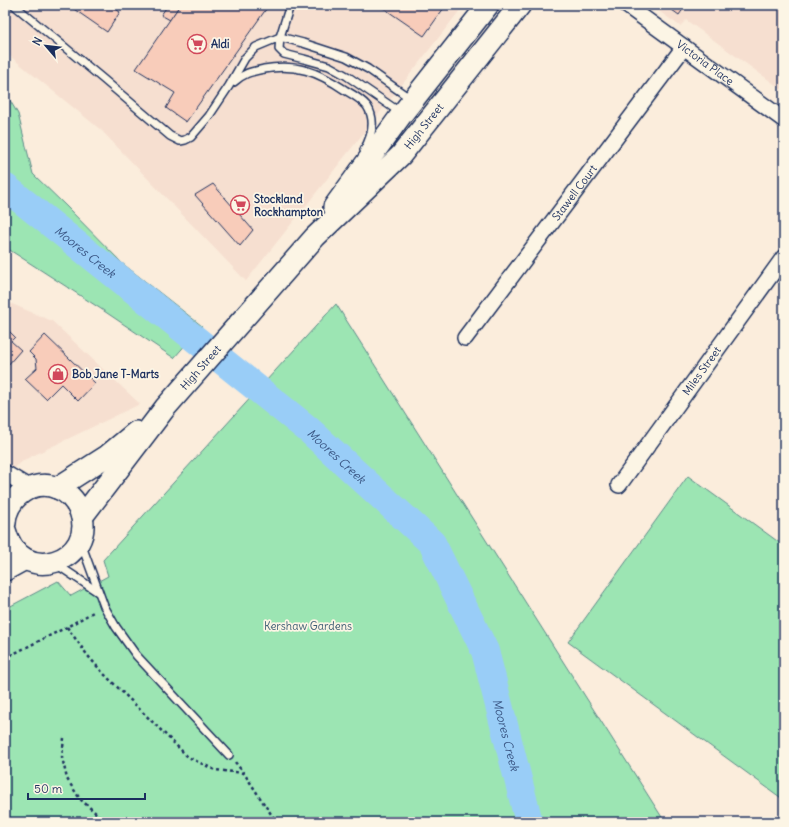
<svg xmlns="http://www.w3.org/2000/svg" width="789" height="827" viewBox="0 0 789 827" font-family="Delius,sans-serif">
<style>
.built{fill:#f6dfd0}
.green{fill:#9ce5b3;stroke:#5c8a88}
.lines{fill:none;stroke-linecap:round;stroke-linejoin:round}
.river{stroke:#99cdf7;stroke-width:28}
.building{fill:#f8ccba;stroke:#1b2f5e}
.service-casing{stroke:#1b2f5e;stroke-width:10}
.minor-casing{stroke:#1b2f5e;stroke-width:18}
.secondary-casing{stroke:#1b2f5e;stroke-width:24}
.path{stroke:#1b2f5e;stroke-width:2.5;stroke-dasharray:3 3;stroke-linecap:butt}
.service{stroke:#fcf5e5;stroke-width:7}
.minor{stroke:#fcf5e5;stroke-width:15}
.secondary{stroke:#fcf5e5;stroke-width:21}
.labels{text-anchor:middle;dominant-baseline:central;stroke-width:3.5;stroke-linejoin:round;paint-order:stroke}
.poi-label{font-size:11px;font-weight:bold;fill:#1b2f5e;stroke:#fcf5e5;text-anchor:start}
.street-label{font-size:11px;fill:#1b2f5e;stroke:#fcf5e5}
.park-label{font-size:11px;fill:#3b5c73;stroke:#fcf5e5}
.water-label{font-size:12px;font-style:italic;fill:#3a5684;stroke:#fcf5e5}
</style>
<rect width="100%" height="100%" fill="#fbeddc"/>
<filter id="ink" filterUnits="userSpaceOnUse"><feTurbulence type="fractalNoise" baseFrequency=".025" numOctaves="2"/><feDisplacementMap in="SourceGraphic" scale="8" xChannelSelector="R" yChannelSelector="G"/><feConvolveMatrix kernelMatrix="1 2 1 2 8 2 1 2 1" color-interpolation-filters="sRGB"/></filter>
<g filter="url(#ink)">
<!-- built -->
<g class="built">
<polygon points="5,5 464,5 408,77 246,281 101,130 5,52"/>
<polygon points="650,5 784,5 784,91 686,20 680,26"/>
<polygon points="5,301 52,321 140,404 24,460 5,476"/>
</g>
<!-- green -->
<g class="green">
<polygon points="5,92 18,114 33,174 66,206 122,263 202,326 174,358 101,309 5,247"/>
<polygon points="336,304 665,822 5,822 5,609 58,581 71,596 108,576 103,560"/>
<polygon points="688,476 784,546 784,800 568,642"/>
</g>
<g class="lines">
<!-- river -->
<path class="river" id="s1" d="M 5,187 L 309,430 L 432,543 L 485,651 L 529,822"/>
</g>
<!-- building -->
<g class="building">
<polygon points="68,5 110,5 120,12 107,32"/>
<polygon points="168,5 180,5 170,20 161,15"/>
<polygon points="180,5 269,5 186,122 166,108 175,93 136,69"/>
<polygon points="379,5 446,5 424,36"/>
<polygon points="665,5 686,5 679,15"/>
<polygon points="213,184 253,230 240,246 195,195"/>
<polygon points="7,329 15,337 11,341 21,350 7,366 5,364 5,331"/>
<polygon points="45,335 95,383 78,401 61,384 46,399 25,379 37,368 36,359 29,352"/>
</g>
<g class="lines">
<defs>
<g id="service">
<polyline points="14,5 103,79 170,136 180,141 185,140 191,137 209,116 229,86 245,58 256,47 280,37 303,43 346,57 368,69 411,99"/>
<polyline points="290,5 280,37 279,49 284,54 304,59 329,66 347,76 401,113"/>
<path d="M 234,82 C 244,73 250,72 264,69 C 296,63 318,72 345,90 C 352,94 361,99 367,106 C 376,120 372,136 364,150"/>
<polyline points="81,543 104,606 116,627 136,655 229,755"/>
<polyline points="56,564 98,592"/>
</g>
<g id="minor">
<path id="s2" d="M 626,5 L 784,120"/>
<path id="s3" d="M 465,338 L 684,47"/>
<polyline points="5,473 30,488"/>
<path id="s4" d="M 619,485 L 784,257"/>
</g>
<g id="secondary">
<polyline points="334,207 402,114 488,5"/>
<polyline points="57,488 107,456 136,432"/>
<path id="s5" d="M 82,517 L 165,408 L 315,237 L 401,155 L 520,5"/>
<path d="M 5,523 C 6,498 33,478 57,488 C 68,492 75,500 80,511 C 99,560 20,590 5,530"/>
<polyline points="5,570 25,559"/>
</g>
</defs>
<!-- service casing -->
<use href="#service" class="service-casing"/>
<!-- minor casing -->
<use href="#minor" class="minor-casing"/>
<!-- secondary casing -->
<use href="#secondary" class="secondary-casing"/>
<!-- path -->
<g class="path">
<polyline points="67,627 88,656 103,673 188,757 215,770 244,773"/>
<polyline points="5,658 67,627 95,611"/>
<polyline points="64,738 62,757 67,779 80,799 106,822"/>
<path d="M 235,762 C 251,781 262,803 277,822"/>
</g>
<!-- service -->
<use href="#service" class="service"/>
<!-- minor -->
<use href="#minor" class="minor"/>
<!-- secondary -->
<use href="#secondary" class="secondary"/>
</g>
</g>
<!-- icons -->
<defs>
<symbol id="supermarket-ring" viewBox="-11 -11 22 22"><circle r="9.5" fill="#fcf5e5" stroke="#d1495b" stroke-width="1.5"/><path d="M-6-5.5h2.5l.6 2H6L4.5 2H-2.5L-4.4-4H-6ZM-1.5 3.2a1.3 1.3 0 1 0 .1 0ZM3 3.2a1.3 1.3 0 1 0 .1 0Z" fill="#d1495b"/></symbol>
<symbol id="shop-ring" viewBox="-11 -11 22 22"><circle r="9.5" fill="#fcf5e5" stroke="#d1495b" stroke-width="1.5"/><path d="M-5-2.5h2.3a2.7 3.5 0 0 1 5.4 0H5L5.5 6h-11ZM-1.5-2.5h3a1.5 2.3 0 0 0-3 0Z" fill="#d1495b"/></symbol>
</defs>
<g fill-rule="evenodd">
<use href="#supermarket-ring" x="186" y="33" width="22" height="22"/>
<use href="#supermarket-ring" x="229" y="194" width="22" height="22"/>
<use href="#shop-ring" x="47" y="363" width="22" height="22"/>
</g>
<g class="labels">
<!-- poi labels -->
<g class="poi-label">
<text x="211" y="44">Aldi</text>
<text x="254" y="199">Stockland<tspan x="254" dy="13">Rockhampton</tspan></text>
<text x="72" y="374">Bob Jane T-Marts</text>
</g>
<!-- street labels -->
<g class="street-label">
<text stroke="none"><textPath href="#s2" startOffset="98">Victoria Place</textPath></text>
<text stroke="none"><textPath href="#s5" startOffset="520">High Street</textPath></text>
<text stroke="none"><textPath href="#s3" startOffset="182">Stawell Court</textPath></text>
<text stroke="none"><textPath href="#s5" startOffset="191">High Street</textPath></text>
<text stroke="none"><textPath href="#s4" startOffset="141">Miles Street</textPath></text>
</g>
<!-- park labels -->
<g class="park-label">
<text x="308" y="626">Kershaw Gardens</text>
</g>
<!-- water labels -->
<g class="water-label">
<text stroke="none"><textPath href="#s1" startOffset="103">Moores Creek</textPath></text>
<text stroke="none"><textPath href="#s1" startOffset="427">Moores Creek</textPath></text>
<text stroke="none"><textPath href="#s1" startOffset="763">Moores Creek</textPath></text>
</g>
</g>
<!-- margin -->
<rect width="789" height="827" fill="none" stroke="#fcf5e5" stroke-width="20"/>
<rect x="10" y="10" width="769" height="807" fill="none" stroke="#1b2f5e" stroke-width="1.5" filter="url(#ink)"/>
<!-- north arrow -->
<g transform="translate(46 46) rotate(298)" stroke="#fcf5e5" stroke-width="3" paint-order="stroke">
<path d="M0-3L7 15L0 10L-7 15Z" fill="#1b2f5e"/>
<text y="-6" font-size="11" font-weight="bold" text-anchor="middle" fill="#1b2f5e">N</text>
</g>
<!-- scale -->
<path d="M28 793v6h117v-6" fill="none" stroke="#1b2f5e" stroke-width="2"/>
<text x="34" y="793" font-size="12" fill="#1b2f5e" stroke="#fcf5e5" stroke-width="3" paint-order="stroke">50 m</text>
</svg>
